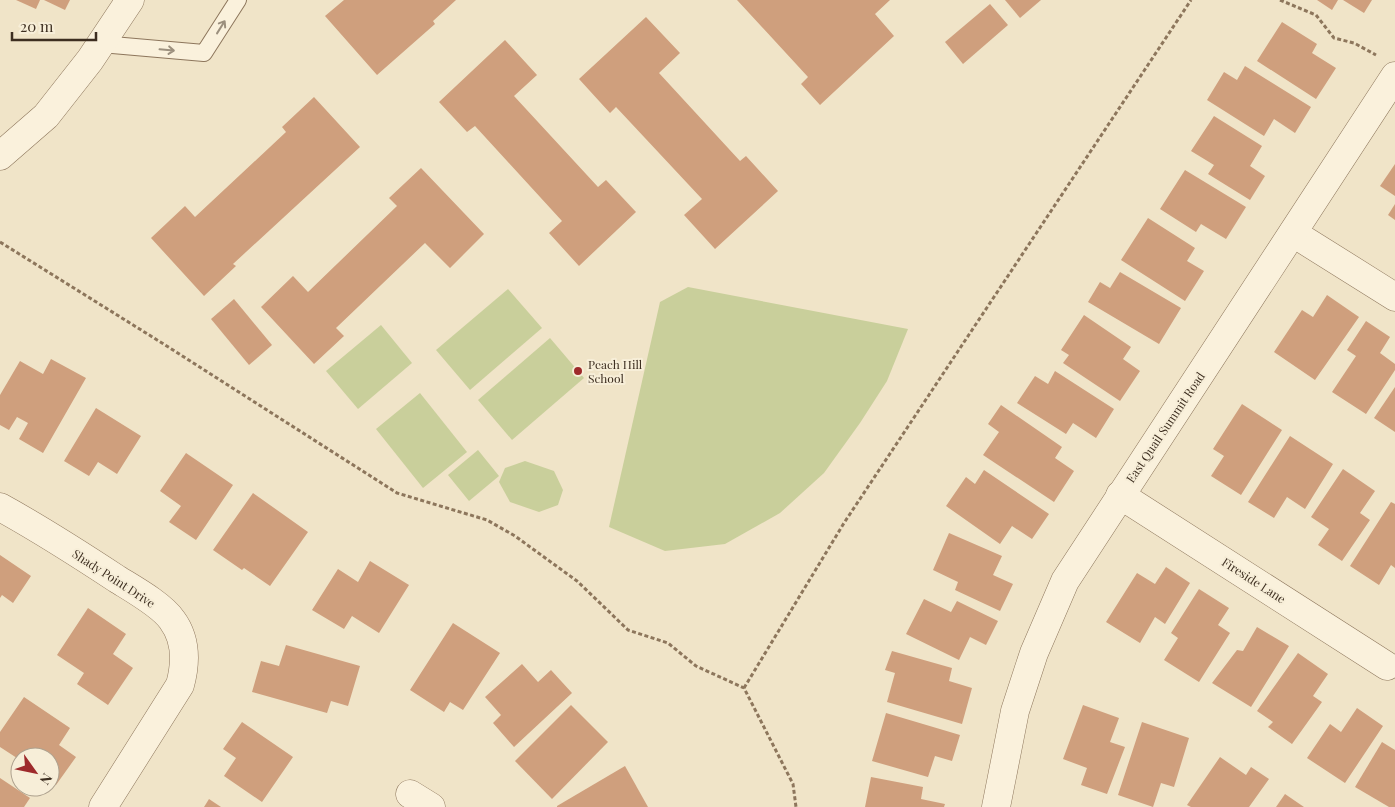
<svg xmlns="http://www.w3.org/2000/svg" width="1395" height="807" viewBox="0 0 1395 807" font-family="'Playfair Display',serif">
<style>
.green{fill:#c9cf9b}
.building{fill:#cf9f7d}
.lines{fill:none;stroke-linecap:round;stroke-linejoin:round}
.service-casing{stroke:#8d765c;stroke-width:18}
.minor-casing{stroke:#8d765c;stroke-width:29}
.tertiary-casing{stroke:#8d765c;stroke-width:29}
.path{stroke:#8d765c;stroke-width:3;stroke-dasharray:4 2.5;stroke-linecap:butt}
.service{stroke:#faf1dc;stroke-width:16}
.minor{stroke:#faf1dc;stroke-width:28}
.tertiary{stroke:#faf1dc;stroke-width:28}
.oneway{stroke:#9c907e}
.poi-dot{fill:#9e2a2b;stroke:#f7eed8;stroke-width:2}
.labels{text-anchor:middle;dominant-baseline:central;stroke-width:4;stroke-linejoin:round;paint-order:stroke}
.poi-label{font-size:12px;fill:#3d2e20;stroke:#f7eed8;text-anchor:start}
.street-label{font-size:12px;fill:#3d2e20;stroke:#f7eed8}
</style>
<rect width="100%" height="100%" fill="#f0e4c8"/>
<!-- green -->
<g class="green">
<polygon points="688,287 908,329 887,381 860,423 824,473 780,513 725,544 665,551 609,527 660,302"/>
<polygon points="508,289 542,328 470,390 436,350"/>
<polygon points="381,325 412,363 358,409 326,371"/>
<polygon points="550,338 584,378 512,440 478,400"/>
<polygon points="420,393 467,452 423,488 376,429"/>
<polygon points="478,450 499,476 469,501 448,475"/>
<polygon points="525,461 554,471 563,490 558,505 539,512 510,502 499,482 505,468"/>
</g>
<!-- building -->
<g class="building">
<polygon points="16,0 40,0 36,9"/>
<polygon points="44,0 70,0 65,10"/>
<polygon points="344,0 456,0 433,21 435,24 377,75 325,16"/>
<polygon points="737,0 890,0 875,14 894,36 820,105 801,84 808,77"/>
<polygon points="1005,0 1041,0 1020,18"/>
<polygon points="1317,0 1338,0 1332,10"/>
<polygon points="1343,0 1372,0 1364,13"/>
<polygon points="990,4 1008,25 963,64 945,42"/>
<polygon points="646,17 680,53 659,73 740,161 746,156 778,191 715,249 684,215 702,199 616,107 610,113 579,79"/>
<polygon points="1282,22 1317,44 1312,53 1336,68 1316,99 1257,61"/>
<polygon points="505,40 537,75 514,96 598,187 606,180 636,212 579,266 549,233 562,221 475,126 467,132 439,102"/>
<polygon points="1245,66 1311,107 1295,133 1274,119 1264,136 1207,100 1224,72 1237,80"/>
<polygon points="314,97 360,147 233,264 236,266 204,296 151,238 185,206 195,217 286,132 282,127"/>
<polygon points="1214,116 1262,146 1250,166 1265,176 1250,200 1208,174 1214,165 1191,151"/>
<polygon points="1395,164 1395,196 1380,186"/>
<polygon points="421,168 484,234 450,268 425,243 336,328 344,336 314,364 261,307 293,276 308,292 397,206 389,198"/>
<polygon points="1185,170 1246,207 1226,239 1201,224 1196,232 1160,209"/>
<polygon points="1395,204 1395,220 1388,215"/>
<polygon points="1148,218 1195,248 1187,261 1204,271 1185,301 1121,260"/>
<polygon points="1120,272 1181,308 1159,344 1088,302 1100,282 1110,288"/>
<polygon points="1327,295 1359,317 1315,380 1274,352 1302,310 1313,317"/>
<polygon points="234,299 272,345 249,365 211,319"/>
<polygon points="1084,315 1131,347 1123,359 1140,371 1120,401 1063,363 1069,355 1061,350"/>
<polygon points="1366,321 1390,337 1380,353 1395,364 1395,370 1366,414 1332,392 1356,356 1347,350"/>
<polygon points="51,359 86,378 43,453 19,439 28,423 17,417 9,430 0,425 0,395 20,361 43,374"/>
<polygon points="1055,371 1114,409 1096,438 1073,423 1066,434 1017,403 1035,376 1048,384"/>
<polygon points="1395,387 1395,432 1374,418"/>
<polygon points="1242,404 1282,430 1241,495 1211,476 1224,456 1213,449"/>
<polygon points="1001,405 1062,447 1055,458 1074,471 1054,502 983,455 999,432 988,424"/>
<polygon points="96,408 141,436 117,474 98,462 89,476 64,461"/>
<polygon points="1290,436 1333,464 1305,509 1287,497 1274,518 1248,502"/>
<polygon points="186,453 233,485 196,540 169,522 181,506 160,491"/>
<polygon points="1343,469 1375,491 1360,513 1370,520 1342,561 1318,545 1329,529 1311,517"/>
<polygon points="984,470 1049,514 1032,539 1012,526 1000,544 946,506 966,477 975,484"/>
<polygon points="253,493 308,532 270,586 244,568 242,570 213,550"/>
<polygon points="1391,502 1395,504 1395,568 1391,565 1379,585 1350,566"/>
<polygon points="949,533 1002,556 993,575 1013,584 1000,611 955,590 958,582 933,570"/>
<polygon points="0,555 31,576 13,603 2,595 0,598"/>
<polygon points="370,561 409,585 379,633 352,616 344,629 312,610 338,569 358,582"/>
<polygon points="1166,567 1190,583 1165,624 1155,617 1140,643 1106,622 1137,573 1155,584"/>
<polygon points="1199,589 1229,608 1218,625 1230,633 1199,682 1164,660 1178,638 1171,633"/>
<polygon points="924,599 951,612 957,601 998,621 986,645 970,637 959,660 906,634"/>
<polygon points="88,608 126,634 113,654 133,668 108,705 77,684 84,673 57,655"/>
<polygon points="453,623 500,653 463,710 450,702 444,712 410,690"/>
<polygon points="1257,627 1289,646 1251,707 1212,683 1237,650 1243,651"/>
<polygon points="286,645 360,666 348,706 331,701 327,713 252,692 261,661 279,666"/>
<polygon points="892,651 952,668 949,681 972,688 962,724 887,702 895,673 885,670"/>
<polygon points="1298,653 1328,674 1313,696 1322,702 1292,744 1268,727 1273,722 1257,711"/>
<polygon points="522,664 538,682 551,670 572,693 514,747 493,723 501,715 485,697"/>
<polygon points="24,697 70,728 59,745 76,757 56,785 50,781 50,757 20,757 20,760 0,747 0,732"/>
<polygon points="571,705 608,742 552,799 515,761"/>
<polygon points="1083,705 1119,718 1110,742 1125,747 1107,794 1081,785 1087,768 1063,759"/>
<polygon points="1357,708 1383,726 1345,783 1307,758 1330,724 1341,732"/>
<polygon points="886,713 960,735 952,761 935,756 928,777 872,761"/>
<polygon points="242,722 293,757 262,802 224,776 236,758 223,749"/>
<polygon points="1142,722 1189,738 1174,787 1161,783 1153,807 1118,795"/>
<polygon points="1382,742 1395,750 1395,807 1389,807 1355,787"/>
<polygon points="1220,757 1246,775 1251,767 1269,779 1249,807 1191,807 1187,805"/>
<polygon points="625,766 648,807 557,807 557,806"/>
<polygon points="871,777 923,787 921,799 945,804 944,807 865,807"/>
<polygon points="0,778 30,798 24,807 0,807"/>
<polygon points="1285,794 1304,807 1276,807"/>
<polygon points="209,799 221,807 204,807"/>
</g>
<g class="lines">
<defs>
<polyline id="service" points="101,44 204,53 238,0"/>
<g id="minor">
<polyline points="1293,233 1395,297"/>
<polyline points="1120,495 1387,666"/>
<path d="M 0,507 C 40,529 79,554 117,579 C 133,589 162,605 172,620 C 187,640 186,663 180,685 L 103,807"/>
<polyline points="410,794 431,807"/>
<polyline points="996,807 1015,711 1034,653 1065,581 1395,76"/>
</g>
<polyline id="tertiary" points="0,156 46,116 90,60 130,0"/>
</defs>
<!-- service casing -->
<use href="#service" class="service-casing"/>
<!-- minor casing -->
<use href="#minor" class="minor-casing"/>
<!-- tertiary casing -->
<use href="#tertiary" class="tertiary-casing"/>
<!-- path -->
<g class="path">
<polyline points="1280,0 1316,15 1334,38 1354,43 1376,55"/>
<polyline points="0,242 162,343 397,493 487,520 515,536 577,581 628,630 668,643 696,666 744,688 793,784 796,807"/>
<polyline points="744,688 844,523 1191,0"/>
</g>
<!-- service -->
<use href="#service" class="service"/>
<!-- minor -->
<use href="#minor" class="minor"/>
<!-- tertiary -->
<use href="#tertiary" class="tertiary"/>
</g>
<!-- one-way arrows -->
<defs><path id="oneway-shaft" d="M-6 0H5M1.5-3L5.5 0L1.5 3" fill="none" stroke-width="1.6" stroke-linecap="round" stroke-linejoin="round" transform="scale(1.25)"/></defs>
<g class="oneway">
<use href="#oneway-shaft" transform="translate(221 27) rotate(-58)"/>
<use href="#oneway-shaft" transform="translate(167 50) rotate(5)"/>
</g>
<!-- markers -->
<circle class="poi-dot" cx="578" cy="371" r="5"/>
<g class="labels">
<!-- poi labels -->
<g class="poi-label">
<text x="588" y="364">Peach Hill<tspan x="588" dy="14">School</tspan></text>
</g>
<!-- street labels -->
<g class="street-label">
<text transform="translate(1165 427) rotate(-56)">East Quail Summit Road</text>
<text transform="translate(114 578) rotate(33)">Shady Point Drive</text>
<text transform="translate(1254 580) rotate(33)">Fireside Lane</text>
</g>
</g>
<!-- north arrow -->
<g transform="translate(35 772) rotate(123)"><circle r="24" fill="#f7eed8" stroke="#ada18e"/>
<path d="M0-4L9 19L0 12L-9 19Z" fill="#9e2a2b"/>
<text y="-8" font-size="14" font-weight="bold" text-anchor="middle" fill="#3d2e20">N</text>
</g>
<!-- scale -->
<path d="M12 32v8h84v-8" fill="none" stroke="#3d2e20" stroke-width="2.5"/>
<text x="20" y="32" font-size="15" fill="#3d2e20" stroke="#f7eed8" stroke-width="4" paint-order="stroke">20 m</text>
</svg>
